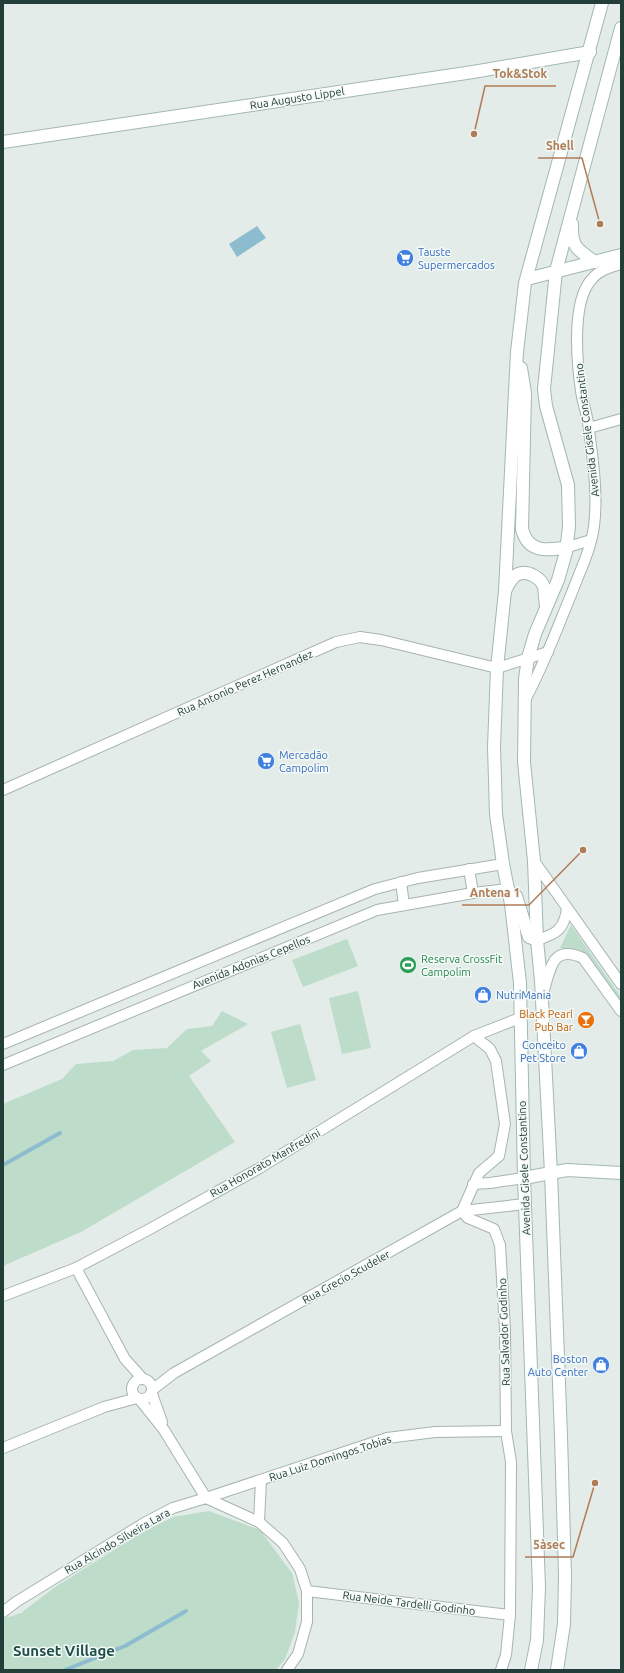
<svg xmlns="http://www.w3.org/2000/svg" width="624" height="1673" viewBox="0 0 624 1673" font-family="Ubuntu,sans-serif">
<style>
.green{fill:#bdddca}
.water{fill:#8dbccf}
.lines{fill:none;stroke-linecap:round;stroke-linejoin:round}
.stream{stroke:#8dbccf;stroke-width:4}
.minor-casing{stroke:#a6b4b1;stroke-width:12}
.secondary-casing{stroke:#a2b8b3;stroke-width:14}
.minor{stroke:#fff;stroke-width:10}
.secondary{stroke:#fff;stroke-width:12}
.labels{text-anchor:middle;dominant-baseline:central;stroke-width:3;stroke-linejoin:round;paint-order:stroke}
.street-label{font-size:11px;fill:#233d39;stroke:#f3f9f7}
.shop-label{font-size:11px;fill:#366cbe;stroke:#f3f9f7;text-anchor:start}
.leisure-label{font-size:11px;fill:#27864d;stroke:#f3f9f7;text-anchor:start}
.food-label{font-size:11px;fill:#c56008;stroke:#f3f9f7;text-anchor:end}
.district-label{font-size:15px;font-weight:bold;fill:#204e49;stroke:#f3f9f7}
.leader{fill:none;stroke:#b07b55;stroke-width:1.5}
.callout-dot{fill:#b07b55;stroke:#f3f9f7;stroke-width:1.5}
.callout-label{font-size:12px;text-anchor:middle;font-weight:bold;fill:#b07b55;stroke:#f3f9f7;stroke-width:3;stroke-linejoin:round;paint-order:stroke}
</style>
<rect width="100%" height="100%" fill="#e3ece9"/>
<!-- green -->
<g class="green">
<polygon points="571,925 621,997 621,1005 587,956 580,950 560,948"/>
<polygon points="347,939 358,966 303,987 292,960"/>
<polygon points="358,991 371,1048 342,1054 329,998"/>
<polygon points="222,1011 248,1024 201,1051 211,1061 189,1076 235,1142 81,1232 3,1266 3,1104 62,1079 76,1064 113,1061 133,1050 167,1048 187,1029 212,1026"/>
<polygon points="300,1024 316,1080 287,1088 271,1032"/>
<polygon points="209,1511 260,1530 292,1573 299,1603 295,1632 285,1659 276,1670 3,1670 3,1619 21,1613 55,1587 141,1533 173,1517"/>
</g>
<!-- water -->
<polygon class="water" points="257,226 266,238 237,257 229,244"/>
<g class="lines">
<!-- stream -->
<g class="stream">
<polyline points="3,1165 60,1133"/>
<polyline points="65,1670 125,1646 186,1611"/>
</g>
<defs>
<g id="minor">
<polyline points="589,428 621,419"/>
<polyline points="568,547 591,540"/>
<path d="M 525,700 C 543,667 556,631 571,595 C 579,573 591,550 594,526 C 598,495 593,461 589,430 C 588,417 583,404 581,391 C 577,363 571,301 592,279 C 599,270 611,267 621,264"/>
<polyline points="3,790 336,642 360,637 381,640 497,668 548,652"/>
<polyline points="534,861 621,984"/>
<polyline points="469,869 473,893"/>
<polyline points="401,882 404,905"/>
<path d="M 537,940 C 556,934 564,930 567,909"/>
<path d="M 543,993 C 551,969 551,944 583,958 L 621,1011"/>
<polyline points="474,1036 490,1049 496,1061 505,1124 499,1156 479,1173 462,1211 468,1218 494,1229 500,1245 505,1330 506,1431 511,1462 510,1615 506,1655 501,1670"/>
<polyline points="3,1044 375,889 418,878 503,864"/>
<polyline points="3,1065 377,910 473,893 508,889"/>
<polyline points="473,1184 490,1183 524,1178"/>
<polyline points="76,1268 125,1359 143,1379"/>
<polyline points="3,1296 76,1268 148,1230 258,1169 474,1036 520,1018"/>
<circle cx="142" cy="1389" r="10"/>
<polyline points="152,1390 174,1373 462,1211 525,1204"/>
<polyline points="152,1394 162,1422"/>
<polyline points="140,1400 164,1430 206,1498 387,1438 435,1432 506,1431"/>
<polyline points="3,1448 104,1407 137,1398"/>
<polyline points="259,1522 261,1480"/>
<polyline points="307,1591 510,1615"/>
<polyline points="3,1612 16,1602 146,1522 173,1508 206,1498 259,1522 283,1543 300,1569 307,1591 307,1622 298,1654 287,1670"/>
</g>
<g id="secondary">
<polyline points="3,142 473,72 590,52"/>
<path d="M 572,224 C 571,246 577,250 595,262"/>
<polyline points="527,279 621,255"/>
<path d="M 521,368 L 525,393 L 522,529 C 528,553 547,551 568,547"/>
<path d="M 505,591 C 508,585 511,577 518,574 C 528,570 541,578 544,587 C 545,593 545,600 546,606"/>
<polyline points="516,896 529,937 537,940"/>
<polyline points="524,1178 567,1170 621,1173"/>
<polyline points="531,1670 537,1640 539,1587 524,1178 520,983 511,904 503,864 496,814 494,747 497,668 505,591 517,352 525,283 602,3"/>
<polyline points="557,1670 564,1624 565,1576 561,1436 551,1173 541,981 537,940 534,861 524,762 525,679 528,658 535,634 558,580 566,552 569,526 568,485 546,406 544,389 556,271 621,28"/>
</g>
</defs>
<!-- minor casing -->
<use href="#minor" class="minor-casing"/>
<!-- secondary casing -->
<use href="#secondary" class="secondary-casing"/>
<!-- minor -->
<use href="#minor" class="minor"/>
<!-- secondary -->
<use href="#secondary" class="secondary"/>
</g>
<!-- icons -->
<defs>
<symbol id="supermarket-disc" viewBox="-11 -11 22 22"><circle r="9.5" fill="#3f7fe0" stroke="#f3f9f7"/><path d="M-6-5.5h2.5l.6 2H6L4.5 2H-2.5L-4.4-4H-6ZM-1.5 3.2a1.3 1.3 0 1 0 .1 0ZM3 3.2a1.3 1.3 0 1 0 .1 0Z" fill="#fff"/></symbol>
<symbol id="stadium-disc" viewBox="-11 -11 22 22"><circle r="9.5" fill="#2e9e5b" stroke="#f3f9f7"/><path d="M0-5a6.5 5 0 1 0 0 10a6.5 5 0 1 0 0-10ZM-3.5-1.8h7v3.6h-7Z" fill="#fff"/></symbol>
<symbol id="shop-disc" viewBox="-11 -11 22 22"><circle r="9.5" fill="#3f7fe0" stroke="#f3f9f7"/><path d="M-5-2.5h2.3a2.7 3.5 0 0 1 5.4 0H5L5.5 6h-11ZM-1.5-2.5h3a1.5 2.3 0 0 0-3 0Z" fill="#fff"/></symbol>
<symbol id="bar-disc" viewBox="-11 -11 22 22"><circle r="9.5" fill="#e8710a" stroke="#f3f9f7"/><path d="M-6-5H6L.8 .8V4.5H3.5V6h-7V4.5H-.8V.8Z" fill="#fff"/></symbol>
</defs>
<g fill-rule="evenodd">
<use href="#supermarket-disc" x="395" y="248" width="20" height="20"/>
<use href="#supermarket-disc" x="256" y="751" width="20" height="20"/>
<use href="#stadium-disc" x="398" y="955" width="20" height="20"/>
<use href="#shop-disc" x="473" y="985" width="20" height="20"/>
<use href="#bar-disc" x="576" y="1010" width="20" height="20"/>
<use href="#shop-disc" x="569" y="1041" width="20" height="20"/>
<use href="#shop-disc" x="591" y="1355" width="20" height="20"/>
</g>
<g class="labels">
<!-- street labels -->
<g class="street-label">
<text transform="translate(297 98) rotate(-9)">Rua Augusto Lippel</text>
<text transform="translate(587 430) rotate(-97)">Avenida Gisele Constantino</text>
<text transform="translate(245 683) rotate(-24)">Rua Antonio Perez Hernandez</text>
<text transform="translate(251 962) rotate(-22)">Avenida Adonias Cepellos</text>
<text transform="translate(265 1163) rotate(-30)">Rua Honorato Manfredini</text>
<text transform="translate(524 1168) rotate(-92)">Avenida Gisele Constantino</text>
<text transform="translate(346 1277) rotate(-29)">Rua Grecio Scudeler</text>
<text transform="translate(504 1332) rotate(-92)">Rua Salvador Godinho</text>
<text transform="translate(330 1458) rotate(-18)">Rua Luiz Domingos Tobias</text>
<text transform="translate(117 1541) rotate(-30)">Rua Alcindo Silveira Lara</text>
<text transform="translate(409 1603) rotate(7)">Rua Neide Tardelli Godinho</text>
</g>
<!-- shop labels -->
<g class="shop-label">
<text x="418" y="252">Tauste<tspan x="418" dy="13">Supermercados</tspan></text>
<text x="279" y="755">Mercadão<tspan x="279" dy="13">Campolim</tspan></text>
<text x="496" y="995">NutriMania</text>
<text x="566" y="1045" text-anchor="end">Conceito<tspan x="566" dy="13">Pet Store</tspan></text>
<text x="588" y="1359" text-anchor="end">Boston<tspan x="588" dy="13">Auto Center</tspan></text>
</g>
<!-- leisure labels -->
<g class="leisure-label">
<text x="421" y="959">Reserva CrossFit<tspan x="421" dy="13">Campolim</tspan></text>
</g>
<!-- food labels -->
<g class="food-label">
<text x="573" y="1014">Black Pearl<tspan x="573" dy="13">Pub Bar</tspan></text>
</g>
<!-- district labels -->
<g class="district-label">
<text x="64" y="1650">Sunset Village</text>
</g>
</g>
<!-- callouts -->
<path class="leader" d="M474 134L485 86H556M600 224L582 158H538M583 850L529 905H462M595 1483L573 1557H525"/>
<g class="callout-dot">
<circle cx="474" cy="134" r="4"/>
<circle cx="600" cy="224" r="4"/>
<circle cx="583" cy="850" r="4"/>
<circle cx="595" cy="1483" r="4"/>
</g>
<g class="callout-label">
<text x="520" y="78">Tok&amp;Stok</text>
<text x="560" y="150">Shell</text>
<text x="495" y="897">Antena 1</text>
<text x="549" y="1549">5àsec</text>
</g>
<!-- border -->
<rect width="624" height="1673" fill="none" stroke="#233d39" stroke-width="8"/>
</svg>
